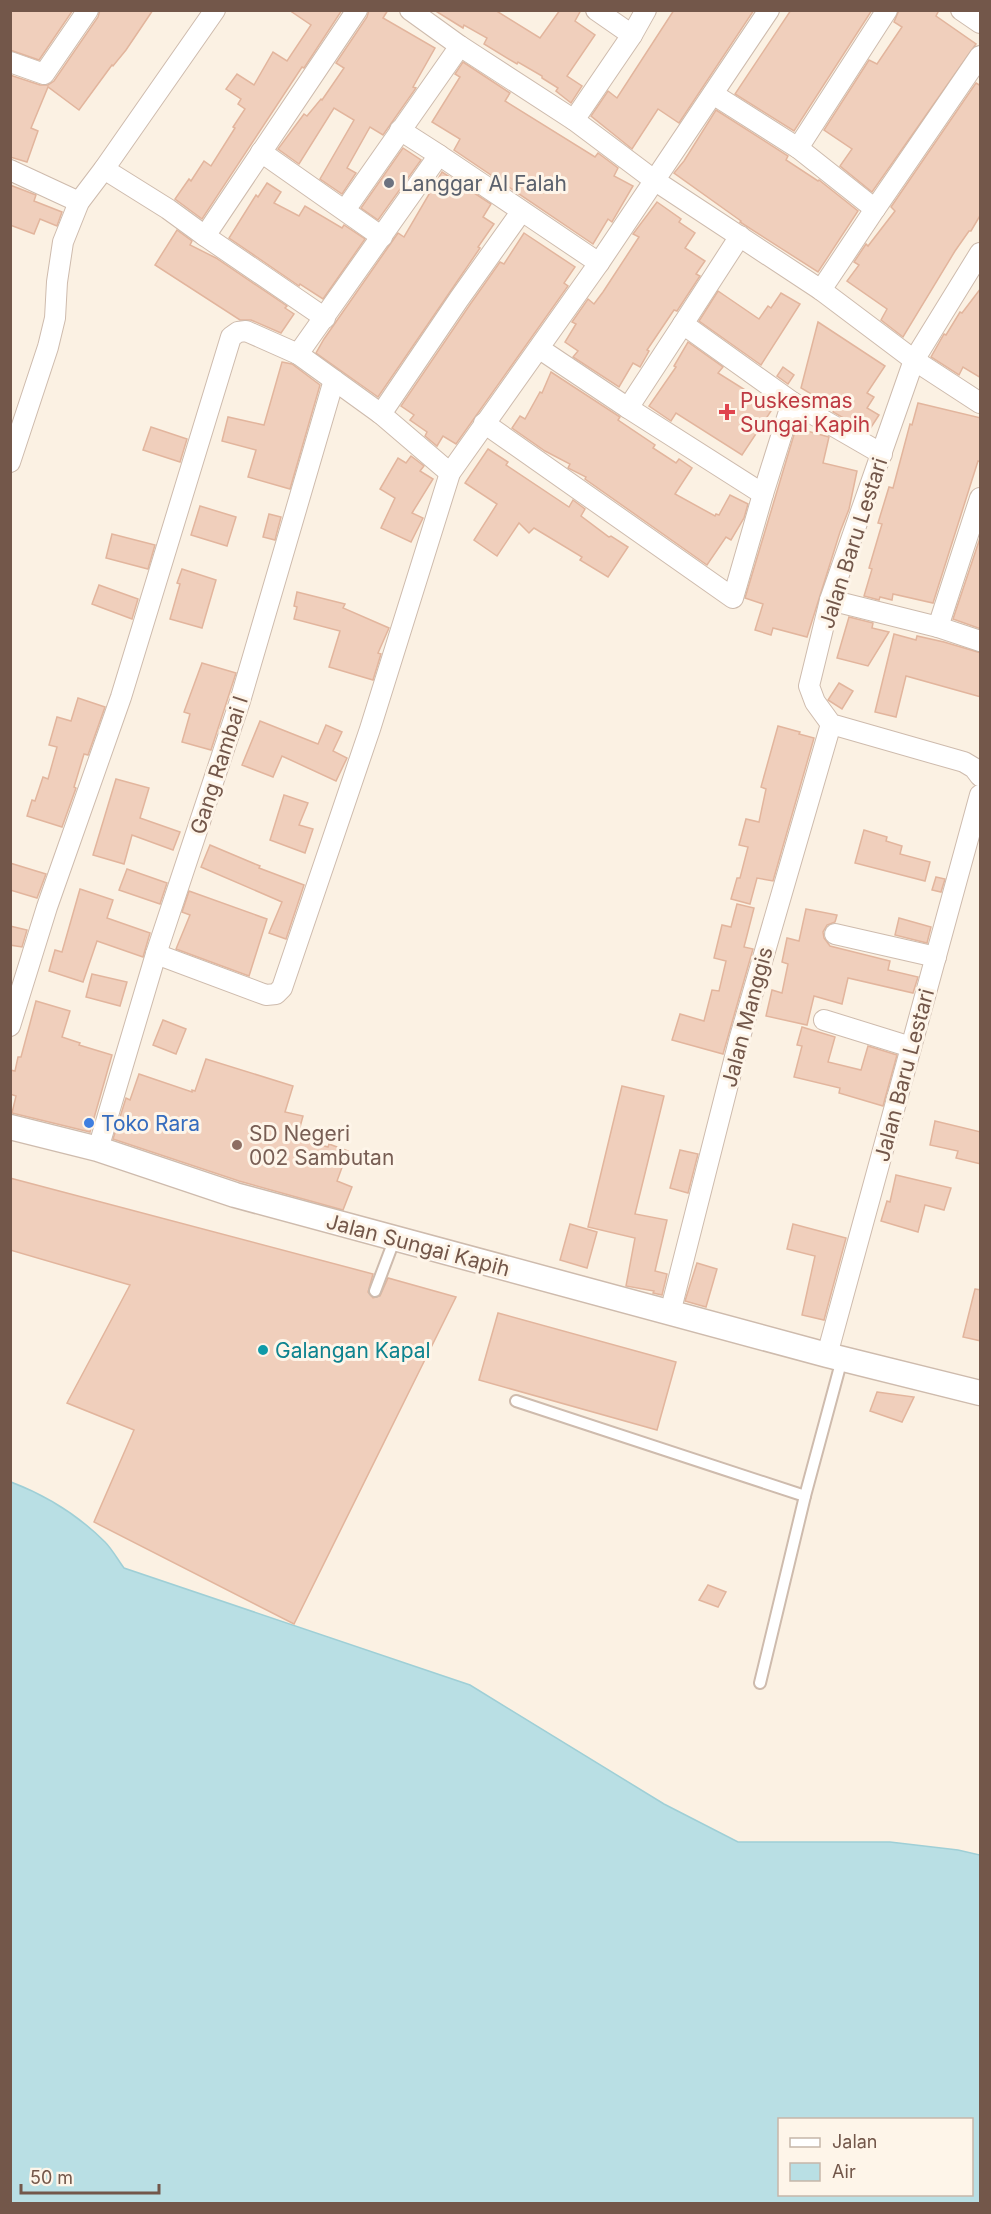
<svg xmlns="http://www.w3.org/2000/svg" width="991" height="2214" viewBox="0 0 991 2214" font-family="Inter,sans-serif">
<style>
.water{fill:#b9dfe4;stroke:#9fcfd6;stroke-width:1.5;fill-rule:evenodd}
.building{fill:#f0cfbc;stroke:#e2b59d;stroke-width:1.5}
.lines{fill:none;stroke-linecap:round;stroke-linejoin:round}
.service-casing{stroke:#cebbad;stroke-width:14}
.minor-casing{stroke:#cebbad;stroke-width:22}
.tertiary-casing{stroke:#cebbad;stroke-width:27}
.service{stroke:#fff;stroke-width:10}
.minor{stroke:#fff;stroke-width:20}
.tertiary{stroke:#fff;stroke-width:24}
.worship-dot{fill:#6b7280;stroke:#fef5e9;stroke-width:2}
.health-dot{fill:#e0444e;stroke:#fef5e9;stroke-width:2}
.shop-dot{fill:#3f7fe0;stroke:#fef5e9;stroke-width:2}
.education-dot{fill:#8d6e63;stroke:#fef5e9;stroke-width:2}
.culture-dot{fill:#0f9aa8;stroke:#fef5e9;stroke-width:2}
.labels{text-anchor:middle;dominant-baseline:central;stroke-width:6;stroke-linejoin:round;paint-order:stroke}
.worship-label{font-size:21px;fill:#5b616d;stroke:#fef5e9;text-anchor:start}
.health-label{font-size:21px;fill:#be3a42;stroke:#fef5e9;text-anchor:start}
.street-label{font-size:21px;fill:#73574a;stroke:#fef5e9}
.shop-label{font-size:21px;fill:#366cbe;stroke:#fef5e9;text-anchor:start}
.education-label{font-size:21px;fill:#785e54;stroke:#fef5e9;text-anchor:start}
.culture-label{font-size:21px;fill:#0d838f;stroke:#fef5e9;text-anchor:start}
</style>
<rect width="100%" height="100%" fill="#fbf1e3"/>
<!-- water -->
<path class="water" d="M 11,1482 C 45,1495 79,1516 105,1542 C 112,1549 118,1560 124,1568 L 470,1685 L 664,1804 L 738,1842 L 890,1842 L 958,1850 L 980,1855 L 980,2203 L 11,2203 ZM 780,2120 L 972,2120 L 972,2194 L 780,2194 Z"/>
<!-- building -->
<g class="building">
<polygon points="10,10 73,10 39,60 10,50"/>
<polygon points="100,10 153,10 126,50 113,66 112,65 79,110 48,87 31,128 38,131 27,162 10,157 10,75 40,85 48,85 54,81 98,17"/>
<polygon points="289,10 342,10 304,68 302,67 202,219 175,199 189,179 191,181 204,161 211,166 235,128 233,127 245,109 238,104 241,99 226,89 237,74 254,85 273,52 287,61 311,25"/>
<polygon points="369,10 388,10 383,18 435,48 413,87 416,88 383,135 370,127 347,168 356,173 342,194 320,179 354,120 334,108 299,164 278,149 304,114 307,116 321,99 322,100 344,68 336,63 367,17"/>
<polygon points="434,10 495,10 540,38 560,10 581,10 575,21 595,35 567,76 582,86 571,103 556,91 558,88 542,78 542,76 518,62 517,64 484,44 487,38 464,25 463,28"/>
<polygon points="674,10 754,10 679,123 658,109 632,149 591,116 608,91 617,98"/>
<polygon points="791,10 872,10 794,131 735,94"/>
<polygon points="899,10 939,10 936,16 976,44 872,192 840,166 852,149 824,130 869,60 877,64 902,27 894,22"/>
<polygon points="463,62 510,93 505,101 595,157 598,153 618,168 614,176 633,186 612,222 608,219 593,244 454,150 460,139 432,122 460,77 455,74"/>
<polygon points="976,83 981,86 981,214 971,231 969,231 955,251 903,337 881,320 887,309 847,281 859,265 854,262 866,244 868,246 895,211 891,207"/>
<polygon points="716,110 788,156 786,160 818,181 819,180 858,211 818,272 740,222 741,221 674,173 684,161"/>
<polygon points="403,148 421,160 378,220 361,208"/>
<polygon points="442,172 491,204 483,217 494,224 478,247 480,248 378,397 316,353 324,339 398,233 404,237"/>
<polygon points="267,183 281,192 274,203 299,216 305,206 342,228 344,225 365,239 323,299 300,284 299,286 229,238 256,195 258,197"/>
<polygon points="10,185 36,195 34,201 62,212 57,226 40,219 34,234 10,225"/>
<polygon points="657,202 681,219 679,222 695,233 685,248 705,261 696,274 700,276 677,311 674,310 647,350 649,351 640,367 633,363 619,387 573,357 578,351 565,342 576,324 572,322 588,299 594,304 603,292 639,237 633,234"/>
<polygon points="177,230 192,241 190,245 216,258 287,306 285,308 294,314 281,333 251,320 240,320 155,265"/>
<polygon points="524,233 575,267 564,283 568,286 456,444 443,436 437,446 425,436 427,432 410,420 414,415 401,406 469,306 500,262 504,264"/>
<polygon points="981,288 981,378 963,367 959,375 931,357 944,334 946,335 960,312 962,313"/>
<polygon points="718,291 759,319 768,306 771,308 781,293 800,304 761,365 699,321"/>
<polygon points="818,322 885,366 867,393 874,397 867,408 879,415 868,432 833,412 835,408 801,388"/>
<polygon points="688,342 723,367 718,373 761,400 763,396 775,405 742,455 676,413 671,421 649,406 676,367 674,366"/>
<polygon points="282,362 292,364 320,385 290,489 248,477 256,450 222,441 228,417 264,425"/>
<polygon points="783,367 794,375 788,384 777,376"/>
<polygon points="551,372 620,417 618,420 655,445 653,448 676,463 679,459 692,468 675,494 715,516 716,514 719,515 730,495 748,504 744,518 731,540 726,537 707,565 585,479 586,477 568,468 570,464 545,451 512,428 520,416 525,419 540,392 542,393"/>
<polygon points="918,403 981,418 981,462 978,461 933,603 893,594 892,600 880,597 879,600 864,596 872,569 869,568 882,524 878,523 889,487 893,488 910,424 912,425"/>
<polygon points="151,427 187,439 180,462 143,450"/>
<polygon points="796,428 829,437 823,463 857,471 849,509 840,532 807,637 773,628 771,635 755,630 763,604 745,598"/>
<polygon points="488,449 508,462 506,465 569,507 573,500 585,509 581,516 609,537 611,536 628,547 608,577 580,560 582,557 534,528 529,533 519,523 497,556 474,540 497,504 465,483"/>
<polygon points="411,456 424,466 420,471 433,479 412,513 423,518 411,542 381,528 395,498 380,489 398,458 406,463"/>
<polygon points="200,506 236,517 227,546 191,535"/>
<polygon points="269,514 281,517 275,540 263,537"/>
<polygon points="112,534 155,545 148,569 106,558"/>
<polygon points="981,535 981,629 953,619"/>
<polygon points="182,569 216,580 202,628 170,619 180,584 177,583"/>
<polygon points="99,585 138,599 132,619 92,604"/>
<polygon points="297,592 345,604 343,608 389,628 378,653 381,654 373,680 329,667 340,631 294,619 297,607 294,606"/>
<polygon points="849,617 873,623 872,628 889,632 868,666 837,658"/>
<polygon points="894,634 916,640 917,636 944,642 981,653 981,697 906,676 896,717 875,712"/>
<polygon points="202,663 236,673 211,750 182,742 190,714 184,712"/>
<polygon points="839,683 853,691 842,709 828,700"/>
<polygon points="78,698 105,707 88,755 84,754 74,787 76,788 62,827 27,816 32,800 35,801 43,777 48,779 57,747 49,745 57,717 71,721"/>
<polygon points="260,721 318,744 326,725 342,732 333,751 347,758 336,781 282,756 273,777 242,765"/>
<polygon points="778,726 800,732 799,734 814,738 773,881 757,878 750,904 731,899 737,878 740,878 748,847 739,845 746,819 759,822 766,789 761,787"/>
<polygon points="116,779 149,788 140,818 180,832 173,850 132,835 124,864 93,855"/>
<polygon points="284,795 308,803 299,825 313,829 305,853 270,840"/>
<polygon points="864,830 887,837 886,841 902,846 900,854 930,862 925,881 855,863"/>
<polygon points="210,845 260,866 259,868 304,885 286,939 269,933 282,902 201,867"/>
<polygon points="10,863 46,874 37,898 10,890"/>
<polygon points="127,869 167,883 160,904 119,890"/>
<polygon points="936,877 945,879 941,892 932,890"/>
<polygon points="80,889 113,900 107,918 150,933 143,957 97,941 83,982 49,971 55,950 62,952"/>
<polygon points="189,891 267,919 249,976 176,949 190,915 182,912"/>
<polygon points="737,904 754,908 744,947 753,949 723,1054 672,1040 680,1014 704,1021 712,990 719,991 726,961 714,958 722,925 731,927"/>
<polygon points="806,909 837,915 835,922 827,925 823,932 824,938 830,946 890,961 888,970 918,977 913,993 848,978 842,1004 814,996 807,1025 766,1016 772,990 782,993 788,964 782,962 787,938 799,941"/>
<polygon points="899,918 931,927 927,943 895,935"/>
<polygon points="10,926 27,930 22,947 10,945"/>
<polygon points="92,974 127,982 120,1006 86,997"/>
<polygon points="36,1001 70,1011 62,1037 80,1043 79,1045 112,1055 90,1132 12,1113 16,1096 10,1094 10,1070 15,1071 18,1057 21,1057"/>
<polygon points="163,1020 186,1029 176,1054 153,1045"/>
<polygon points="802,1027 835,1037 828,1062 861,1070 868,1046 897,1055 883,1106 839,1093 840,1088 794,1077 802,1046 797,1045"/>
<polygon points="206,1059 293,1086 285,1112 303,1116 297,1138 328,1147 329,1144 348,1151 337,1181 352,1187 343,1210 239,1181 113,1139 126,1098 130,1100 139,1074 192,1092 192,1090 195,1091"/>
<polygon points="622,1086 664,1096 635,1214 667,1220 655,1271 667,1274 662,1295 653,1293 654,1291 626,1286 635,1238 588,1227"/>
<polygon points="935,1121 981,1132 981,1164 956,1158 958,1151 930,1145"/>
<polygon points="680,1150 698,1154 688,1193 670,1188"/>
<polygon points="896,1175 951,1188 944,1210 925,1205 918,1232 881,1221 887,1201 890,1202"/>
<polygon points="10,1178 373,1274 368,1292 373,1298 380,1296 388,1278 456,1297 294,1624 94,1522 134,1430 67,1403 130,1285 10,1250"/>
<polygon points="570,1224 597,1232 587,1268 560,1260"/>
<polygon points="793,1224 846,1238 824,1320 802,1315 815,1256 787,1249"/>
<polygon points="697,1263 717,1269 706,1307 685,1301"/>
<polygon points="975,1289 981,1290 981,1341 963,1337"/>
<polygon points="498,1313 676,1362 657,1430 479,1380"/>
<polygon points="877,1392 914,1397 902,1422 870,1411"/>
<polygon points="708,1585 726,1592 718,1607 699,1600"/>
</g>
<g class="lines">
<defs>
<g id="service">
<polyline points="375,1291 395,1238"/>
<polyline points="516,1401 805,1496"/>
<polyline points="760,1683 805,1496 842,1359"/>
</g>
<g id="minor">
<polyline points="410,10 460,46 574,120 654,180 821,290 914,360 980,403"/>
<polyline points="596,10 632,35"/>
<polyline points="961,10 980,23"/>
<polyline points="10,62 44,74 88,10"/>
<polyline points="713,94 798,148 875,209 980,56"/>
<polyline points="574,120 632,35 646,10"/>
<polyline points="400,130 439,155"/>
<polyline points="798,148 887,10"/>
<polyline points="261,152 382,237"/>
<polyline points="104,169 168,209 205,236 325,318"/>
<polyline points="10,170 79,202"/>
<polyline points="345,210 460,46"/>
<polyline points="205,236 357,10"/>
<polyline points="980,253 914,360 830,600 809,686 815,702 831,724 964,762 974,768 980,776"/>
<polyline points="821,290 875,209"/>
<polyline points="683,324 740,236"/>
<polyline points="540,349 628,408"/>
<polyline points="298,354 439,155 599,263"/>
<polyline points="381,414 459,299 521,212"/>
<polyline points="484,423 733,598 763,494 792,402 882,454"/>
<polyline points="10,462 48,347 55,318 57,282 63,242 79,202 104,169 215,10"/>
<polyline points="763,494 628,408 683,324 792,402"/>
<polyline points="830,600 938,627 980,641"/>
<polyline points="938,627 980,498"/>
<polyline points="835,934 936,957"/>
<polyline points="156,954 266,995 276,994 282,988 370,729 450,473 599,263 769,10"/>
<polyline points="824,1020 911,1047"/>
<polyline points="10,1026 47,907 121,697 231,337 238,332 246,331 298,354 381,414 450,473"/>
<polyline points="98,1149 156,954 240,701 334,380"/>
<polyline points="670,1313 740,1037 831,724"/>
<polyline points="827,1355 980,795"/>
</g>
<polyline id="tertiary" points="10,1127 98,1149 235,1195 827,1355 980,1393"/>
</defs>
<!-- service casing -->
<use href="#service" class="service-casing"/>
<!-- minor casing -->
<use href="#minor" class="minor-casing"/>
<!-- tertiary casing -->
<use href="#tertiary" class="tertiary-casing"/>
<!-- service -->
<use href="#service" class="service"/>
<!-- minor -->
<use href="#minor" class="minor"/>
<!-- tertiary -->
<use href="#tertiary" class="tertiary"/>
</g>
<!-- markers -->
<circle class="worship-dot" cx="389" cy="183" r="6"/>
<path class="health-dot" d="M724 403h6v6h6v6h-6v6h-6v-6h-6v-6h6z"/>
<circle class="shop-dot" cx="89" cy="1123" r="6"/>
<circle class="education-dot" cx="237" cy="1145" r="6"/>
<circle class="culture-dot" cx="263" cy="1350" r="6"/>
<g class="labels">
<!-- worship labels -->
<g class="worship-label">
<text x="401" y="183">Langgar Al Falah</text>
</g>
<!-- health labels -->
<g class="health-label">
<text x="740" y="400">Puskesmas<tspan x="740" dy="24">Sungai Kapih</tspan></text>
</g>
<!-- street labels -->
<g class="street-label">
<text transform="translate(853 543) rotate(-72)">Jalan Baru Lestari</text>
<text transform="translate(219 765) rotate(-72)">Gang Rambai I</text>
<text transform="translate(747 1017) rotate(-75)">Jalan Manggis</text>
<text transform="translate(904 1075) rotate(-75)">Jalan Baru Lestari</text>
<text transform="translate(418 1245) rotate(15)">Jalan Sungai Kapih</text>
</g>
<!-- shop labels -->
<g class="shop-label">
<text x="101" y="1123">Toko Rara</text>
</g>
<!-- education labels -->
<g class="education-label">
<text x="249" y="1133">SD Negeri<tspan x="249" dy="24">002 Sambutan</tspan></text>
</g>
<!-- culture labels -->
<g class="culture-label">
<text x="275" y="1350">Galangan Kapal</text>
</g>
</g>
<!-- border -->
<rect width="991" height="2214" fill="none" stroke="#73574a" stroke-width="24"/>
<!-- legend -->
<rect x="778" y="2118" width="195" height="78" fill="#fef5e9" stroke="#c6b6a9" stroke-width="1.5"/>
<rect x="790" y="2138" width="30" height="9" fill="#ffffff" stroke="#c6b6a9" stroke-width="1.5"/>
<text x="832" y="2148" font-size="18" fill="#73574a">Jalan</text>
<rect x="790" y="2163" width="30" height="18" fill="#b9dfe4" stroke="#c6b6a9" stroke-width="1.5"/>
<text x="832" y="2178" font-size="18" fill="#73574a">Air</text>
<!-- scale -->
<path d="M21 2184v9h138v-9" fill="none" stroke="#73574a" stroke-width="3"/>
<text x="30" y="2184" font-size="18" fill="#73574a" stroke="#fef5e9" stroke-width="4.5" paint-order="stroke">50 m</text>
</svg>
